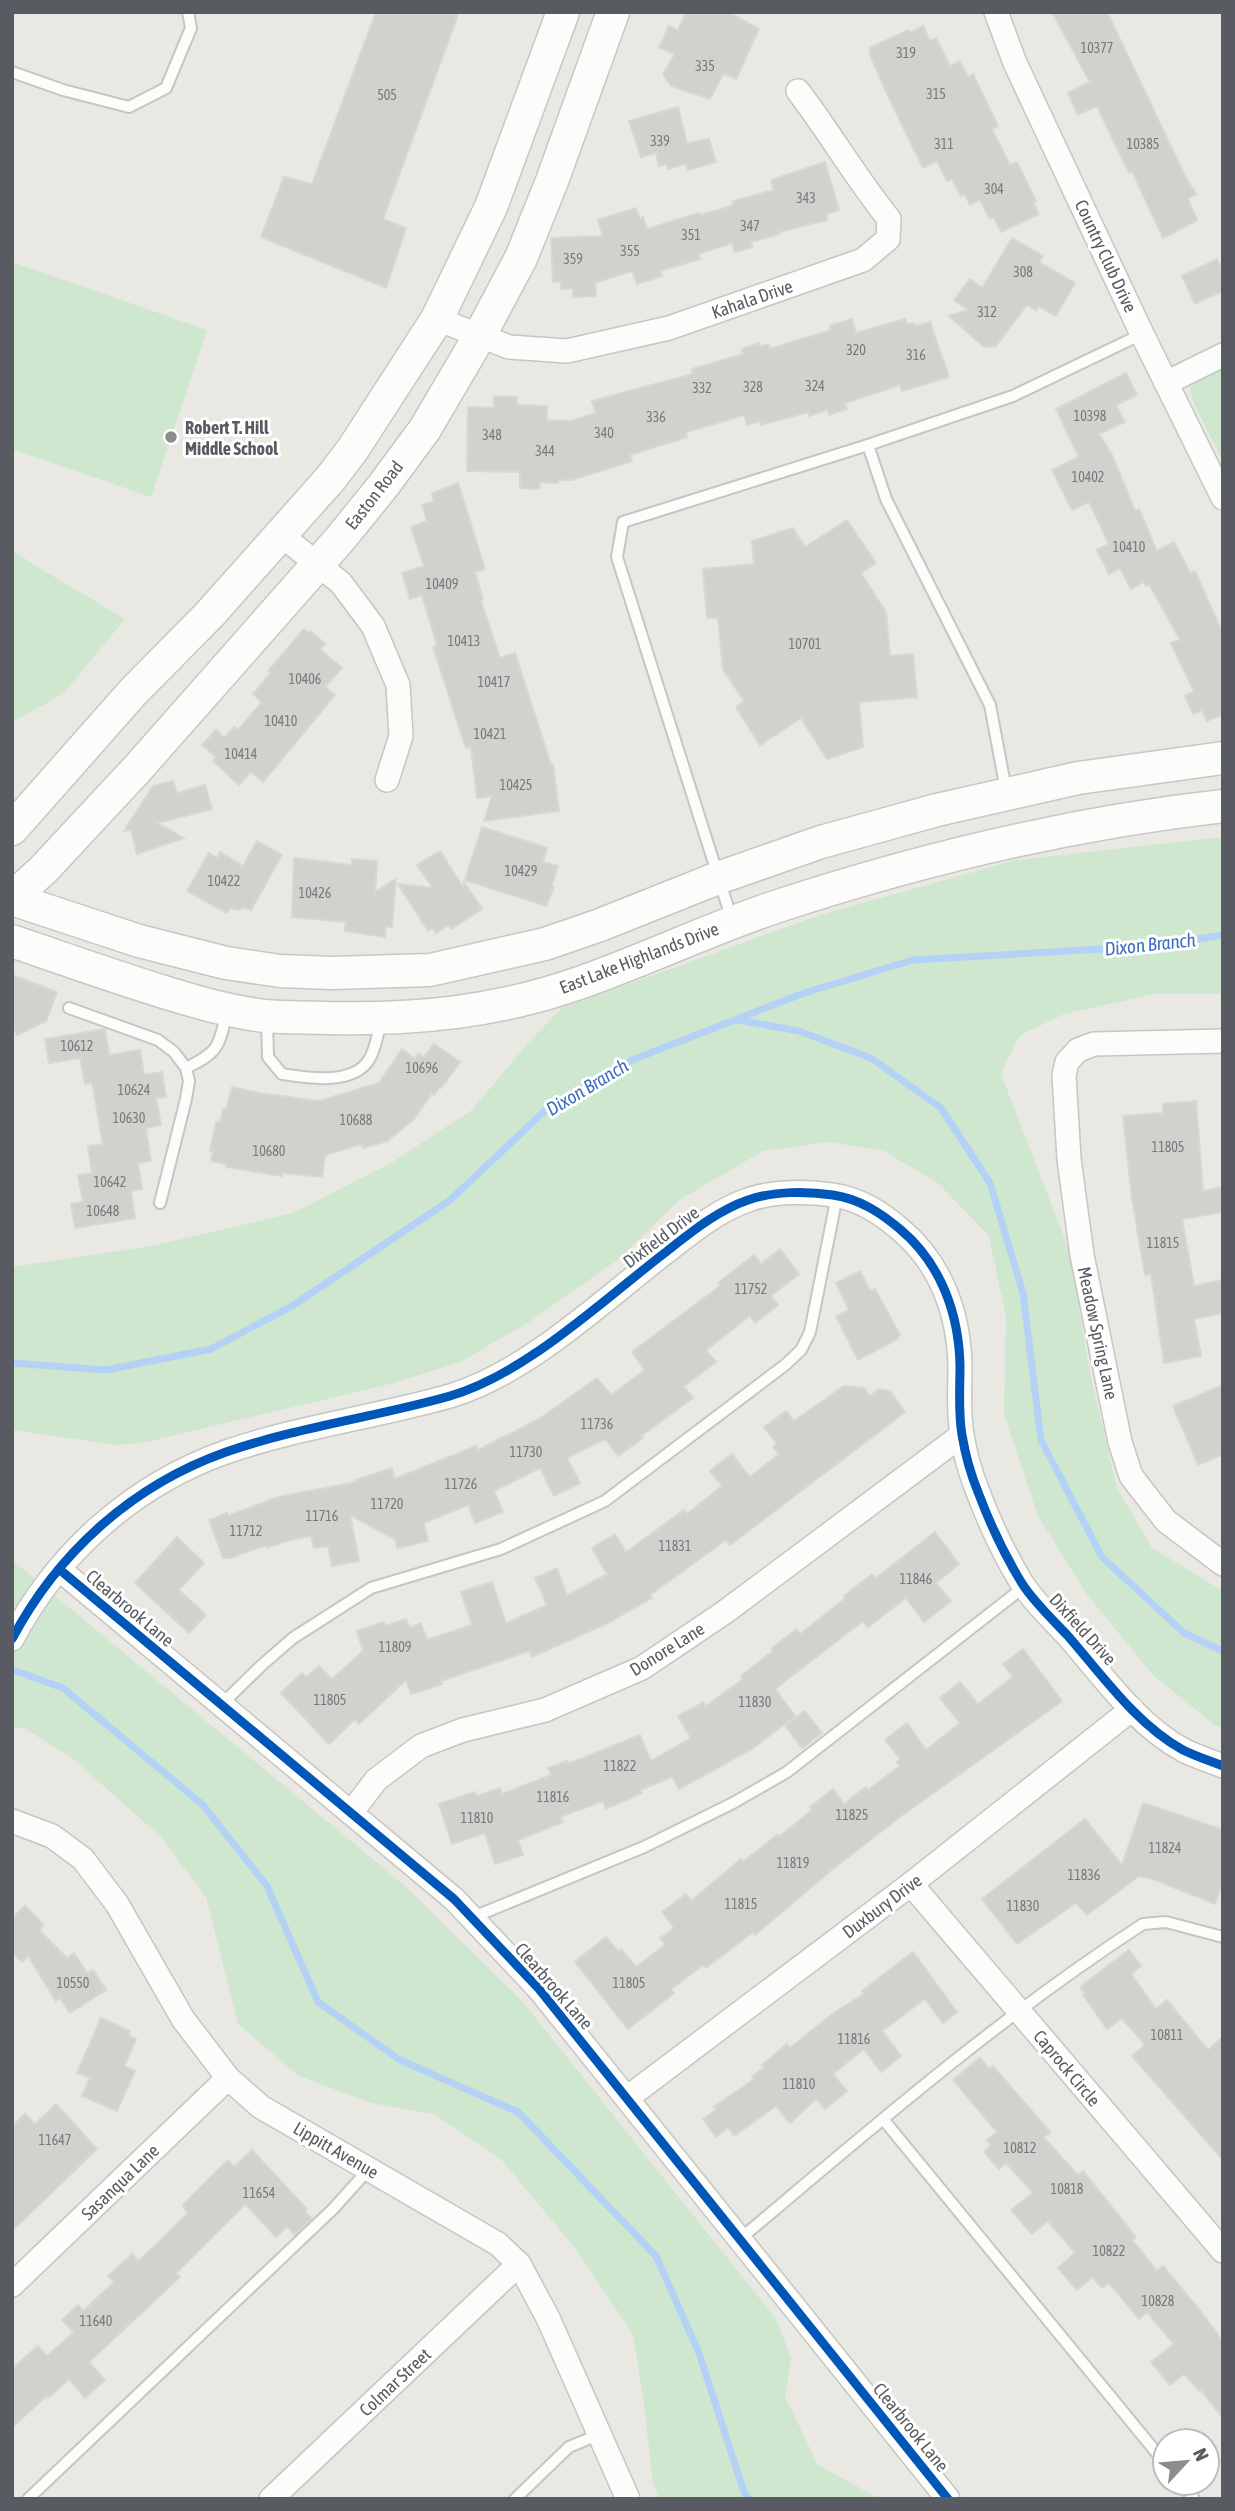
<svg xmlns="http://www.w3.org/2000/svg" width="1235" height="2511" viewBox="0 0 1235 2511" font-family="'Asap Condensed',sans-serif">
<style>
.green{fill:#cfe6cf}
.lines{fill:none;stroke-linecap:round;stroke-linejoin:round}
.stream{stroke:#b3d2f6;stroke-width:7}
.building{fill:#d2d1cd;stroke:#d8d7d2;stroke-width:2}
.service-casing{stroke:#c5c6c4;stroke-width:14}
.minor-casing{stroke:#c5c6c4;stroke-width:26}
.secondary-casing{stroke:#c6c7c6;stroke-width:35}
.service{stroke:#fcfcfb;stroke-width:10}
.minor{stroke:#fcfcfb;stroke-width:23}
.secondary{stroke:#fcfcfb;stroke-width:32}
.cycleway-casing{stroke:#fff;stroke-width:13}
.cycleway{stroke:#0057b8;stroke-width:9}
.poi-dot{fill:#8b8c8e;stroke:#fff;stroke-width:2.5}
.labels{text-anchor:middle;dominant-baseline:central;stroke-width:6;stroke-linejoin:round;paint-order:stroke}
.number-label{font-size:14px;fill:#77797c}
.street-label{font-size:18px;fill:#585b61;stroke:#fff}
.poi-label{font-size:18px;font-weight:bold;fill:#585b61;stroke:#fff;text-anchor:start}
.water-label{font-size:19px;font-style:italic;fill:#3d6ec4;stroke:#fff}
</style>
<rect width="100%" height="100%" fill="#e9e8e2"/>
<!-- green -->
<g class="green">
<polygon points="12,262 207,330 151,497 12,449"/>
<polygon points="1223,366 1223,461 1194,404 1189,384"/>
<polygon points="12,550 39,568 125,619 63,694 15,720 12,720"/>
<polygon points="1223,837 1223,994 1154,994 1064,1014 1019,1036 1001,1074 1069,1250 1090,1373 1117,1488 1152,1548 1223,1591 1223,1728 1216,1726 1153,1675 1086,1593 1038,1516 1004,1414 1006,1317 989,1236 938,1183 884,1151 829,1142 763,1151 679,1200 620,1258 529,1322 460,1362 390,1384 146,1442 117,1445 12,1430 12,1267 152,1246 293,1213 391,1163 472,1110 530,1041 562,1008 820,915 1016,860"/>
<polygon points="12,1560 405,1886 522,2001 776,2319 791,2358 785,2397 818,2465 880,2499 659,2499 653,2483 643,2396 633,2334 575,2248 501,2159 434,2114 371,2103 299,2076 238,2024 206,1897 160,1836 73,1759 24,1728 12,1727"/>
</g>
<g class="lines">
<!-- stream -->
<g class="stream">
<polyline points="738,1020 799,1031 871,1058 941,1108 990,1183 1023,1293 1041,1440 1102,1557 1184,1633 1223,1651"/>
<polyline points="12,1363 106,1370 211,1349 292,1306 449,1201 550,1106 632,1060 804,993 913,960 1154,946 1223,935"/>
<polyline points="16,1671 63,1688 203,1805 267,1886 318,2002 400,2060 518,2112 656,2256 699,2353 744,2492 749,2499"/>
</g>
</g>
<!-- building -->
<g class="building">
<polygon points="376,12 459,12 383,219 406,228 386,288 261,237 284,177 312,184"/>
<polygon points="687,12 728,12 759,29 736,79 723,74 710,99 671,86 663,74 675,54 659,48 669,26 678,30"/>
<polygon points="1052,12 1107,12 1186,178 1196,194 1188,199 1197,220 1163,238 1132,171 1129,173 1097,106 1078,115 1068,93 1090,82"/>
<polygon points="923,26 930,41 936,38 950,66 960,61 968,77 973,74 998,126 992,129 1010,165 1017,162 1036,201 1033,202 1039,214 1001,232 994,217 990,219 980,200 970,205 965,194 961,196 952,179 947,181 937,161 923,168 888,96 870,55 870,48 908,30 910,33"/>
<polygon points="678,107 687,143 709,139 716,162 688,170 686,164 668,169 666,164 659,166 656,153 641,157 629,121"/>
<polygon points="825,162 839,210 826,214 827,220 779,232 779,234 751,242 753,247 735,252 732,243 698,254 700,259 660,271 662,276 637,284 632,271 595,283 596,296 573,297 573,288 561,289 561,281 553,282 551,238 603,236 598,220 636,208 640,219 643,217 647,229 699,213 701,215 734,205 733,201 774,190 771,180"/>
<polygon points="1012,238 1043,256 1039,262 1075,283 1056,316 1038,306 1036,310 1027,305 996,346 984,347 949,316 968,310 954,300 970,279 982,288"/>
<polygon points="1217,259 1223,272 1223,291 1195,304 1182,276"/>
<polygon points="852,319 856,333 905,319 907,324 914,323 915,326 930,322 949,377 902,391 900,385 845,403 847,409 829,415 827,410 809,416 808,412 761,425 760,421 747,425 744,415 686,432 687,437 630,455 632,461 572,480 558,480 558,483 540,482 539,489 520,488 520,472 467,471 468,407 494,408 494,396 517,397 517,405 547,406 547,420 571,421 596,413 592,401 693,374 692,369 743,354 742,349 759,343 760,347 768,344 770,349 831,330 830,326"/>
<polygon points="1126,373 1137,395 1116,405 1125,422 1099,434 1112,455 1135,511 1139,509 1157,551 1174,542 1190,573 1195,571 1223,634 1223,714 1207,721 1202,710 1193,714 1185,696 1194,691 1171,643 1180,640 1149,584 1146,586 1144,582 1131,589 1120,568 1109,574 1097,550 1109,544 1089,502 1072,510 1052,470 1079,457 1056,409"/>
<polygon points="458,483 485,569 475,572 483,599 481,601 500,658 515,653 551,765 553,764 559,811 484,821 492,796 477,798 471,747 466,748 433,647 437,645 422,595 410,599 402,573 424,566 411,527 427,521 422,505 434,501 432,493"/>
<polygon points="847,520 876,563 861,573 886,612 890,656 913,654 917,697 859,702 863,747 827,759 801,718 760,745 736,707 744,701 723,669 718,618 707,618 703,569 754,564 752,541 793,528 805,547"/>
<polygon points="304,629 308,633 311,631 325,644 320,649 342,668 325,687 335,695 263,782 251,772 239,785 213,761 216,757 202,745 216,730 224,738 234,727 238,730 262,702 253,694 271,673 268,671"/>
<polygon points="173,781 177,793 205,785 212,809 157,823 184,838 137,854 131,829 124,831 153,786"/>
<polygon points="482,827 547,848 543,862 558,866 551,888 554,888 546,906 465,880"/>
<polygon points="257,841 282,855 251,910 243,907 238,910 230,908 227,913 187,891 209,853 217,858 220,852 243,866"/>
<polygon points="440,851 463,887 464,882 482,909 451,929 449,925 436,933 433,928 428,931 398,884 433,888 417,865"/>
<polygon points="294,858 352,865 352,859 377,861 375,892 396,879 392,927 386,926 385,937 345,931 346,922 292,917"/>
<polygon points="12,975 57,992 46,1021 17,1035 12,1025"/>
<polygon points="105,1029 109,1055 140,1050 144,1075 162,1072 166,1097 156,1098 161,1125 146,1128 151,1161 138,1163 142,1189 131,1191 135,1218 75,1228 71,1204 83,1202 78,1175 92,1173 88,1146 103,1144 92,1082 85,1084 80,1058 49,1063 45,1039"/>
<polygon points="434,1044 460,1062 441,1088 440,1087 434,1095 432,1093 414,1119 387,1141 363,1148 362,1144 325,1155 322,1177 282,1173 282,1176 226,1167 226,1164 211,1161 213,1152 210,1151 216,1122 220,1123 223,1109 226,1110 232,1087 259,1093 319,1101 379,1083 402,1049 415,1059 418,1053 424,1057"/>
<polygon points="1196,1101 1203,1191 1223,1187 1223,1212 1182,1219 1194,1286 1223,1280 1223,1313 1194,1319 1201,1356 1164,1363 1151,1274 1145,1275 1132,1198 1123,1116 1163,1113 1163,1104"/>
<polygon points="780,1249 799,1274 771,1296 778,1305 755,1323 750,1316 706,1350 716,1362 684,1386 693,1398 641,1436 643,1438 618,1456 605,1439 567,1458 580,1483 554,1496 540,1468 494,1491 503,1512 475,1523 468,1505 424,1523 428,1541 397,1548 396,1540 350,1515 359,1561 332,1566 328,1546 314,1548 311,1536 286,1541 267,1548 266,1545 231,1558 223,1558 209,1520 227,1513 228,1516 278,1497 356,1482 355,1480 392,1468 394,1479 476,1446 478,1450 539,1419 597,1378 611,1395 645,1370 632,1352 720,1286 718,1283 754,1255 761,1264"/>
<polygon points="860,1271 870,1291 875,1289 900,1335 897,1337 898,1339 858,1360 836,1316 849,1310 836,1283"/>
<polygon points="1223,1385 1223,1454 1198,1465 1173,1406"/>
<polygon points="844,1386 864,1388 870,1396 879,1389 890,1391 905,1412 730,1545 726,1540 650,1595 652,1598 606,1624 532,1657 529,1651 441,1681 442,1684 411,1694 406,1680 359,1724 355,1719 329,1744 281,1693 302,1673 306,1677 319,1666 332,1679 363,1651 357,1631 384,1622 385,1626 406,1619 410,1628 421,1623 427,1640 472,1625 461,1592 492,1582 506,1623 547,1605 535,1578 557,1568 567,1596 607,1574 592,1548 615,1534 626,1552 684,1510 687,1514 722,1486 710,1471 732,1454 750,1477 779,1454 773,1447 777,1444 764,1427 786,1411 794,1421"/>
<polygon points="935,1532 959,1564 936,1583 951,1601 924,1622 906,1598 868,1627 863,1621 775,1689 795,1716 752,1749 679,1789 672,1777 640,1790 642,1793 606,1809 603,1801 560,1817 563,1822 518,1840 523,1855 495,1864 485,1833 452,1844 439,1804 475,1792 477,1796 500,1788 502,1794 551,1775 548,1768 567,1761 568,1764 640,1735 651,1761 691,1738 678,1716 703,1702 706,1706 743,1679 741,1676 773,1651 772,1648 797,1629 800,1634 846,1598 844,1596 872,1574 876,1578"/>
<polygon points="177,1537 204,1563 179,1590 206,1615 189,1633 135,1583"/>
<polygon points="1023,1649 1062,1701 904,1814 834,1868 755,1935 753,1932 706,1968 703,1965 671,1989 674,1993 628,2029 575,1962 606,1937 618,1951 621,1949 636,1967 666,1944 660,1938 674,1928 662,1912 686,1894 691,1901 741,1859 743,1862 778,1834 780,1836 812,1810 810,1807 833,1789 844,1804 866,1787 868,1790 900,1766 897,1762 900,1759 885,1740 907,1723 926,1750 960,1723 940,1698 960,1682 978,1704 1013,1677 1003,1664"/>
<polygon points="805,1711 822,1733 802,1748 785,1725"/>
<polygon points="1143,1803 1223,1830 1223,1881 1215,1904 1150,1878 1139,1876 1087,1915 1076,1903 1017,1944 982,1899 1085,1819 1122,1865"/>
<polygon points="25,1906 44,1925 39,1930 67,1958 74,1953 87,1973 93,1970 106,1990 70,2013 60,1998 56,2001 28,1956 22,1962 12,1952 12,1918"/>
<polygon points="1129,1950 1141,1966 1131,1974 1156,2009 1167,2000 1208,2050 1223,2037 1223,2160 1132,2056 1145,2045 1122,2018 1107,2029 1083,1995 1085,1994 1080,1987"/>
<polygon points="913,1952 957,2012 943,2023 925,1999 882,2031 901,2056 881,2072 864,2049 833,2074 847,2091 825,2109 816,2099 790,2123 776,2106 734,2136 728,2127 716,2137 703,2119 716,2110 714,2107 754,2079 752,2077 764,2067 762,2065 787,2044 790,2048 832,2014 864,1994 862,1991"/>
<polygon points="101,2018 130,2031 128,2035 136,2039 124,2066 135,2071 117,2111 82,2096 90,2078 77,2073"/>
<polygon points="980,2058 989,2069 993,2066 1050,2132 1044,2138 1078,2175 1083,2171 1136,2237 1132,2240 1157,2271 1163,2266 1199,2309 1223,2342 1223,2418 1201,2390 1199,2391 1184,2374 1170,2385 1151,2362 1174,2344 1147,2312 1139,2319 1109,2283 1102,2288 1092,2277 1077,2290 1058,2268 1075,2253 1048,2221 1032,2234 1011,2210 1033,2193 1006,2163 999,2169 984,2152 991,2145 987,2140 997,2132 953,2080"/>
<polygon points="56,2104 97,2149 12,2231 12,2126 25,2114 35,2124"/>
<polygon points="252,2150 307,2209 304,2211 312,2218 295,2235 287,2226 276,2237 245,2204 176,2273 180,2277 89,2362 105,2380 85,2398 69,2379 48,2398 46,2396 12,2428 12,2369 38,2346 47,2356 74,2332 62,2320 78,2305 83,2311 114,2282 108,2276 132,2254 138,2261 158,2243 187,2214 183,2205 228,2160 234,2167"/>
</g>
<g class="lines">
<defs>
<g id="service">
<polyline points="12,72 63,90 129,107 166,88 191,28 188,12"/>
<polyline points="868,445 886,499 990,705 1006,790"/>
<polyline points="732,920 617,557 623,522 868,445 1013,396 1142,334"/>
<polyline points="69,1008 158,1040 174,1052 186,1068"/>
<path d="M 267,1019 L 268,1057 L 282,1074 C 307,1078 355,1086 370,1058 C 376,1047 378,1033 381,1021"/>
<path d="M 160,1203 L 186,1099 L 189,1081 L 186,1068 C 217,1053 220,1047 226,1013"/>
<polyline points="221,1705 263,1664 293,1638 371,1588 501,1549 605,1501 785,1365 801,1350 810,1332 837,1196"/>
<polyline points="471,1918 644,1847 733,1803 787,1772 1024,1587"/>
<polyline points="883,2119 1165,2463"/>
<path d="M 740,2239 C 872,2128 998,2018 1143,1924 L 1166,1922 L 1223,1937"/>
<polyline points="1181,2483 1194,2499"/>
<polyline points="28,2499 333,2209 369,2169"/>
<polyline points="515,2499 569,2447 600,2434"/>
</g>
<g id="minor">
<polyline points="996,12 1015,63 1142,334 1223,498"/>
<path d="M 437,319 L 509,347 L 567,351 L 669,328 L 863,260 L 888,239 L 889,219 C 856,178 830,133 798,91"/>
<polyline points="1166,383 1223,355"/>
<polyline points="281,535 341,583 373,626 398,685 401,736 387,780"/>
<polyline points="1223,1041 1094,1044 1078,1050 1067,1062 1064,1075 1069,1159 1082,1255 1120,1442 1131,1476 1166,1521 1223,1564"/>
<polyline points="59,1569 454,1899 539,1989 948,2499"/>
<path d="M 12,1639 C 58,1552 133,1485 226,1452 C 298,1427 376,1417 450,1396 C 525,1374 600,1303 662,1255 C 689,1234 716,1211 748,1200 C 773,1191 807,1191 833,1195 C 860,1199 881,1213 901,1230 C 941,1264 959,1314 960,1366 C 960,1389 958,1412 962,1435 C 965,1453 971,1475 978,1492 C 990,1524 1005,1556 1023,1585 C 1035,1603 1053,1620 1068,1636 C 1102,1675 1137,1725 1183,1750 C 1195,1756 1210,1761 1223,1766"/>
<polyline points="351,1813 376,1780 421,1746 463,1730 545,1710 642,1668 725,1612 962,1435"/>
<polyline points="12,1821 52,1836 83,1859 117,1904 183,2019 228,2078 261,2107 498,2244 519,2264 548,2318 628,2499"/>
<polyline points="911,1884 1223,2251"/>
<polyline points="627,2098 911,1884 1132,1709"/>
<polyline points="12,2285 228,2078"/>
<polyline points="271,2499 519,2264"/>
</g>
<g id="secondary">
<polyline points="12,829 133,692 210,614 331,478 353,449 437,319 491,207 563,12"/>
<polyline points="12,898 43,870 138,768 340,539 383,486 425,429 479,337 521,258 552,181 613,12"/>
<polyline points="12,899 139,941 226,963 280,971 333,973 430,970 545,944 600,925 718,878 821,842 937,810 1078,778 1223,758"/>
<path d="M 12,941 C 64,959 115,977 167,993 C 200,1003 231,1012 265,1016 C 286,1018 307,1017 328,1018 C 417,1020 498,1012 582,982 C 647,959 710,929 775,907 C 921,859 1070,823 1223,806"/>
</g>
</defs>
<!-- service casing -->
<use href="#service" class="service-casing"/>
<!-- minor casing -->
<use href="#minor" class="minor-casing"/>
<!-- secondary casing -->
<use href="#secondary" class="secondary-casing"/>
<!-- service -->
<use href="#service" class="service"/>
<!-- minor -->
<use href="#minor" class="minor"/>
<!-- secondary -->
<use href="#secondary" class="secondary"/>
<defs>
<g id="cycleway">
<polyline points="59,1569 454,1899 539,1989 948,2499"/>
<path d="M 12,1639 C 58,1552 133,1485 226,1452 C 298,1427 376,1417 450,1396 C 525,1374 600,1303 662,1255 C 689,1234 716,1211 748,1200 C 773,1191 807,1191 833,1195 C 860,1199 881,1213 901,1230 C 941,1264 959,1314 960,1366 C 960,1389 958,1412 962,1435 C 965,1453 971,1475 978,1492 C 990,1524 1005,1556 1023,1585 C 1035,1603 1053,1620 1068,1636 C 1102,1675 1137,1725 1183,1750 C 1195,1756 1210,1761 1223,1766"/>
</g>
</defs>
<!-- cycleway casing -->
<use href="#cycleway" class="cycleway-casing"/>
<!-- cycleway -->
<use href="#cycleway" class="cycleway"/>
</g>
<!-- markers -->
<circle class="poi-dot" cx="171" cy="437" r="7"/>
<g class="labels">
<!-- number labels -->
<g class="number-label">
<text x="1097" y="48">10377</text>
<text x="906" y="53">319</text>
<text x="705" y="66">335</text>
<text x="936" y="94">315</text>
<text x="387" y="95">505</text>
<text x="660" y="141">339</text>
<text x="944" y="144">311</text>
<text x="1143" y="144">10385</text>
<text x="994" y="189">304</text>
<text x="806" y="198">343</text>
<text x="750" y="226">347</text>
<text x="691" y="235">351</text>
<text x="630" y="251">355</text>
<text x="573" y="259">359</text>
<text x="1023" y="272">308</text>
<text x="987" y="312">312</text>
<text x="856" y="350">320</text>
<text x="916" y="355">316</text>
<text x="815" y="386">324</text>
<text x="753" y="387">328</text>
<text x="702" y="388">332</text>
<text x="1090" y="416">10398</text>
<text x="656" y="417">336</text>
<text x="604" y="433">340</text>
<text x="492" y="435">348</text>
<text x="545" y="451">344</text>
<text x="1088" y="477">10402</text>
<text x="1129" y="547">10410</text>
<text x="442" y="584">10409</text>
<text x="464" y="641">10413</text>
<text x="805" y="644">10701</text>
<text x="305" y="679">10406</text>
<text x="494" y="682">10417</text>
<text x="281" y="721">10410</text>
<text x="490" y="734">10421</text>
<text x="241" y="754">10414</text>
<text x="516" y="785">10425</text>
<text x="521" y="871">10429</text>
<text x="224" y="881">10422</text>
<text x="315" y="893">10426</text>
<text x="77" y="1046">10612</text>
<text x="422" y="1068">10696</text>
<text x="134" y="1090">10624</text>
<text x="129" y="1118">10630</text>
<text x="356" y="1120">10688</text>
<text x="1168" y="1147">11805</text>
<text x="269" y="1151">10680</text>
<text x="110" y="1182">10642</text>
<text x="103" y="1211">10648</text>
<text x="1163" y="1243">11815</text>
<text x="751" y="1289">11752</text>
<text x="597" y="1424">11736</text>
<text x="526" y="1452">11730</text>
<text x="461" y="1484">11726</text>
<text x="387" y="1504">11720</text>
<text x="322" y="1516">11716</text>
<text x="246" y="1531">11712</text>
<text x="675" y="1546">11831</text>
<text x="916" y="1579">11846</text>
<text x="395" y="1647">11809</text>
<text x="330" y="1700">11805</text>
<text x="755" y="1702">11830</text>
<text x="620" y="1766">11822</text>
<text x="553" y="1797">11816</text>
<text x="852" y="1815">11825</text>
<text x="477" y="1818">11810</text>
<text x="1165" y="1848">11824</text>
<text x="793" y="1863">11819</text>
<text x="1084" y="1875">11836</text>
<text x="741" y="1904">11815</text>
<text x="1023" y="1906">11830</text>
<text x="73" y="1983">10550</text>
<text x="629" y="1983">11805</text>
<text x="1167" y="2035">10811</text>
<text x="854" y="2039">11816</text>
<text x="799" y="2084">11810</text>
<text x="55" y="2140">11647</text>
<text x="1020" y="2148">10812</text>
<text x="1067" y="2189">10818</text>
<text x="259" y="2193">11654</text>
<text x="1109" y="2251">10822</text>
<text x="1158" y="2301">10828</text>
<text x="96" y="2321">11640</text>
</g>
<!-- street labels -->
<g class="street-label">
<text transform="translate(1106 256) rotate(65)">Country Club Drive</text>
<text transform="translate(752 299) rotate(-19)">Kahala Drive</text>
<text transform="translate(374 495) rotate(-52)">Easton Road</text>
<text transform="translate(639 958) rotate(-21)">East Lake Highlands Drive</text>
<text transform="translate(661 1237) rotate(-37)">Dixfield Drive</text>
<text transform="translate(1098 1333) rotate(78)">Meadow Spring Lane</text>
<text transform="translate(130 1608) rotate(40)">Clearbrook Lane</text>
<text transform="translate(1083 1629) rotate(48)">Dixfield Drive</text>
<text transform="translate(667 1649) rotate(-32)">Donore Lane</text>
<text transform="translate(882 1906) rotate(-37)">Duxbury Drive</text>
<text transform="translate(554 1986) rotate(49)">Clearbrook Lane</text>
<text transform="translate(1067 2068) rotate(50)">Caprock Circle</text>
<text transform="translate(336 2150) rotate(30)">Lippitt Avenue</text>
<text transform="translate(120 2182) rotate(-44)">Sasanqua Lane</text>
<text transform="translate(395 2382) rotate(-43)">Colmar Street</text>
<text transform="translate(911 2427) rotate(51)">Clearbrook Lane</text>
</g>
<!-- poi labels -->
<g class="poi-label">
<text x="185" y="427">Robert T. Hill<tspan x="185" dy="21">Middle School</tspan></text>
</g>
<!-- water labels -->
<g class="water-label">
<text transform="translate(1150 944) rotate(-6)">Dixon Branch</text>
<text transform="translate(587 1087) rotate(-31)">Dixon Branch</text>
</g>
</g>
<!-- border -->
<rect width="1235" height="2511" fill="none" stroke="#585b61" stroke-width="28"/>
<!-- north arrow -->
<g transform="translate(1186 2462) rotate(64)"><circle r="33" fill="#ffffff" stroke="#bcbdc0" stroke-width="2"/>
<path d="M0-5L12 26L0 18L-12 26Z" fill="#8b8c8e"/>
<text y="-10" font-size="19" font-weight="bold" text-anchor="middle" fill="#585b61">N</text>
</g>
</svg>
